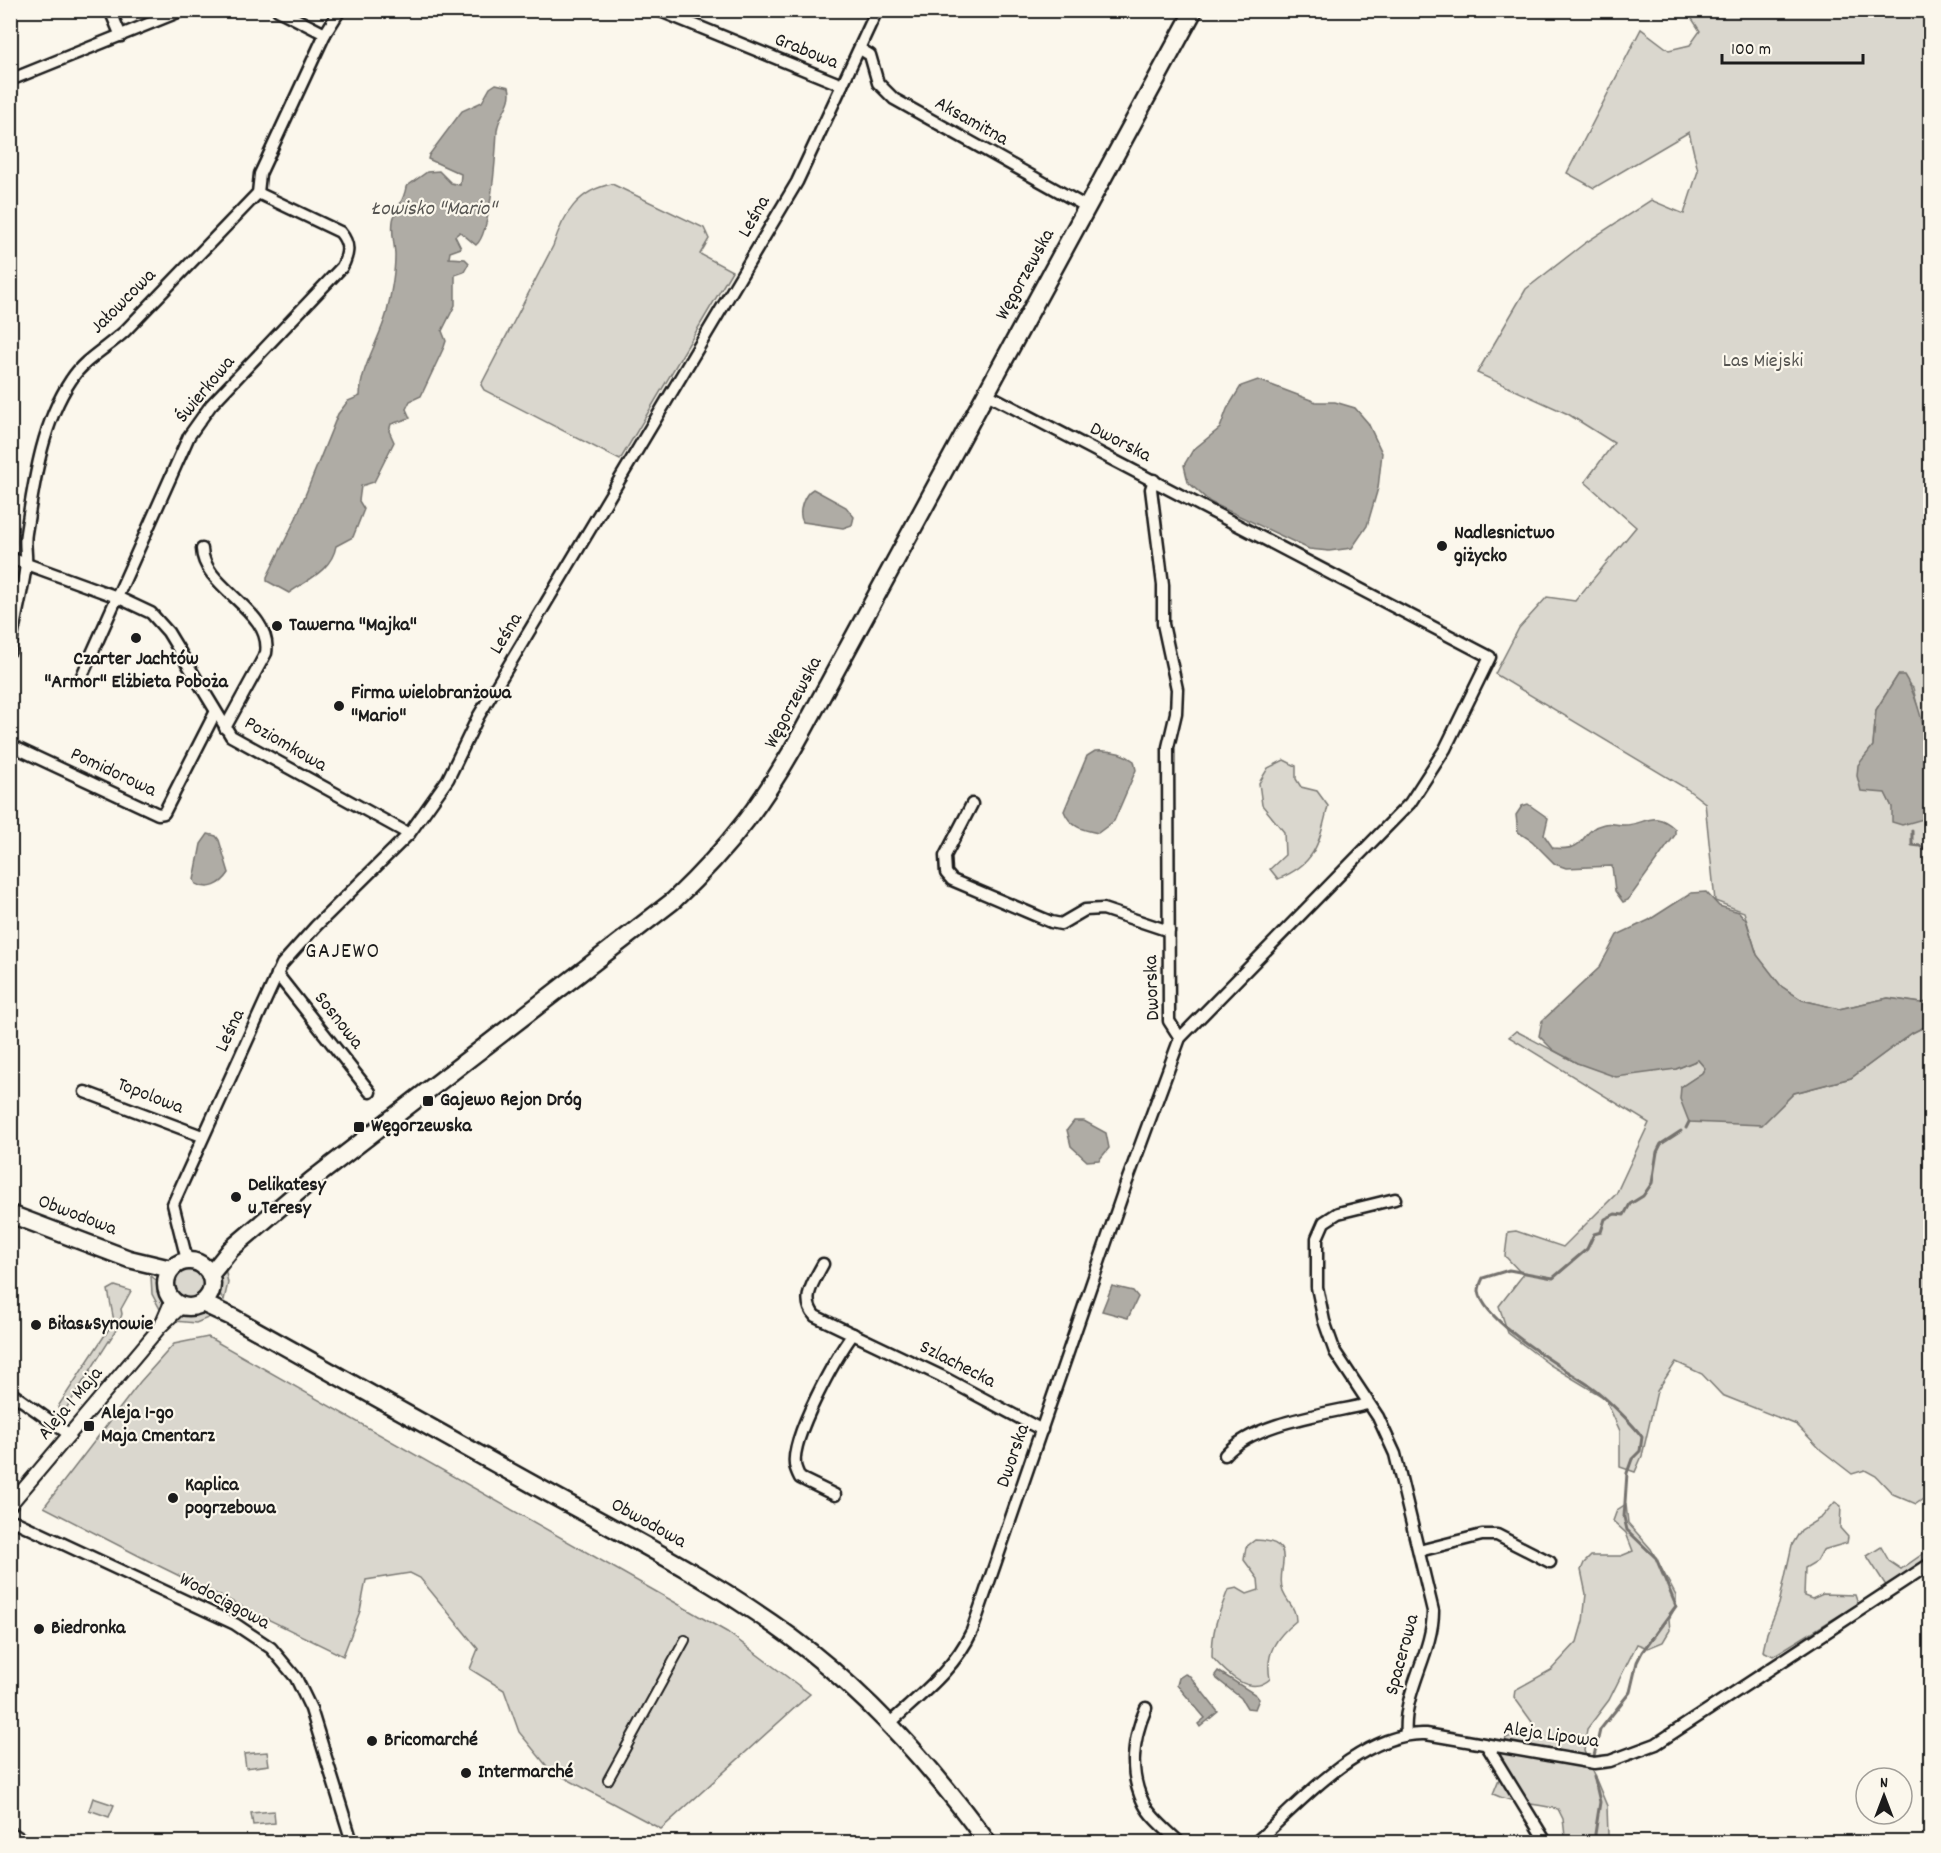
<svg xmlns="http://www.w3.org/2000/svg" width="1941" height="1853" viewBox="0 0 1941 1853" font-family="Dekko,sans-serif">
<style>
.green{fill:#dad7ce;stroke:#7b7a75;stroke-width:1.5}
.water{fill:#afaca5;stroke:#74726e;stroke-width:1.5}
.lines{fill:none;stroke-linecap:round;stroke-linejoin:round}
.stream{stroke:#74726e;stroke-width:3}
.pedestrian-casing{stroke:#1c1c1c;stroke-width:12}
.minor-casing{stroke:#1c1c1c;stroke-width:15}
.tertiary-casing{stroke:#1c1c1c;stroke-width:16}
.primary-casing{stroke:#1c1c1c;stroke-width:21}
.pedestrian{stroke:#fbf7ec;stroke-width:8}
.minor{stroke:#fbf7ec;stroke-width:10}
.tertiary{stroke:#fbf7ec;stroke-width:12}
.primary{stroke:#fbf7ec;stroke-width:16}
.poi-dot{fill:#1c1c1c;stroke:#fbf7ec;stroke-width:2}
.labels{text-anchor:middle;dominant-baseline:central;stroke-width:4.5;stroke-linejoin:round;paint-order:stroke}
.street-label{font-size:20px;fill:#1c1c1c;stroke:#fbf7ec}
.park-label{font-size:20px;fill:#555451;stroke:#fbf7ec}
.poi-label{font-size:20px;font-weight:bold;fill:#1c1c1c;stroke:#fbf7ec;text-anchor:start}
.water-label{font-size:21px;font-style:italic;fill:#575653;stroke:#fbf7ec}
.quarter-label{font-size:22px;letter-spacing:1.5px;fill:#1c1c1c;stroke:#fbf7ec}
</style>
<rect width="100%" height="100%" fill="#fbf7ec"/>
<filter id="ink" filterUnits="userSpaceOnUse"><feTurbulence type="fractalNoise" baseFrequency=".0167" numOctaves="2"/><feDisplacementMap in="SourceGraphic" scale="12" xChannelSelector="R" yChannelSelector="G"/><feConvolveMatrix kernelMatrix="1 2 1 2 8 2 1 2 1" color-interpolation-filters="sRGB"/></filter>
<g filter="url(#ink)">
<!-- green -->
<g class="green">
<polygon points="1674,11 1930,11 1930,760 1913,688 1898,675 1876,710 1873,746 1859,765 1861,790 1885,792 1892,807 1927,818 1930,809 1930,1002 1921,1003 1888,998 1839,1009 1802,1000 1781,986 1757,955 1744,912 1715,901 1705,803 1687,789 1495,674 1519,628 1547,597 1575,601 1636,527 1585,482 1614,443 1568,414 1477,373 1526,289 1585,243 1651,200 1684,214 1698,171 1689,132 1594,188 1567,173 1641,29 1669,50 1690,45 1700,31 1691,17"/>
<path d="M 612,184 L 704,228 L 709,239 L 700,254 L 732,271 L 620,460 L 484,390 L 481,385 L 553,246 C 563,215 578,190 612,184 Z"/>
<path d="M 1284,760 L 1296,766 L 1296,779 L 1301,787 L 1317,791 L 1328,806 C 1319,843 1316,864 1278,879 L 1270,869 L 1285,855 L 1284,832 L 1262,805 L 1259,783 L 1268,768 Z"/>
<polygon points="1930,1024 1930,1494 1916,1504 1893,1494 1876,1476 1865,1470 1852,1474 1821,1450 1797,1425 1722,1395 1702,1374 1676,1362 1657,1391 1642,1456 1635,1472 1620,1467 1620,1431 1605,1398 1550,1365 1508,1333 1499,1306 1523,1275 1505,1256 1508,1232 1516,1231 1563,1247 1616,1194 1649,1123 1509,1037 1516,1031 1577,1063 1658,1070 1676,1069 1698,1060 1705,1068 1702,1073 1681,1087 1761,1125 1794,1093 1851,1078 1912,1033"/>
<circle cx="190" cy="1283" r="17"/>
<path d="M 225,1268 L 228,1283 L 224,1300 C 216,1290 215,1277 225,1268 Z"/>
<path d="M 151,1276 C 163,1284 167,1297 161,1311 L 152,1294 Z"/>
<polygon points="115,1286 131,1291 121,1309 122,1314 118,1327 64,1412 58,1408 59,1405 114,1321 108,1290"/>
<polygon points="199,1311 215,1315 196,1323 174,1321 185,1312"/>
<polygon points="208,1337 727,1632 810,1694 661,1829 550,1770 519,1732 504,1690 470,1669 478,1649 420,1578 410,1573 366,1580 360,1611 343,1656 149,1561 44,1507 140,1382 174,1344"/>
<polygon points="1835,1502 1841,1506 1840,1528 1848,1537 1847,1543 1823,1550 1817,1561 1805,1568 1804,1596 1812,1599 1823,1594 1855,1595 1858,1604 1773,1656 1763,1651 1767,1633 1779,1604 1792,1545 1801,1530 1822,1517"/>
<path d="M 1626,1504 L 1628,1523 L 1651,1549 L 1676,1596 L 1676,1606 L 1669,1619 L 1670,1630 L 1663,1642 L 1648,1648 L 1637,1644 L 1609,1700 L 1587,1729 L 1584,1751 L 1607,1806 L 1608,1835 L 1602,1842 L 1574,1842 L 1565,1836 L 1563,1819 L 1558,1809 C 1536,1803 1513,1804 1493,1794 L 1499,1779 L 1494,1765 L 1506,1738 L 1531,1730 L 1532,1722 L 1514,1697 L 1515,1690 L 1551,1670 L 1577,1642 L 1583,1621 L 1586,1594 L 1581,1570 L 1584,1563 L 1591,1556 L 1621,1556 L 1633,1551 L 1626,1533 L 1613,1521 L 1617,1510 Z"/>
<path d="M 1255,1540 C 1302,1541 1274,1570 1283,1592 C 1288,1604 1296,1607 1296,1621 C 1276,1637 1265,1653 1270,1679 C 1250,1697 1227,1674 1212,1657 C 1212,1628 1218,1616 1228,1590 L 1237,1588 L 1247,1594 L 1259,1590 L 1258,1579 L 1244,1560 L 1246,1547 Z"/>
<polygon points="1881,1547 1889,1561 1901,1569 1930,1549 1930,1571 1892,1595 1867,1556"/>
<polygon points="267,1752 269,1765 246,1768 244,1754"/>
<polygon points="93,1798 114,1805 109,1817 89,1810"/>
<polygon points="274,1811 275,1823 253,1825 251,1813"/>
</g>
<!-- water -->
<g class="water">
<path d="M 496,84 L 509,87 C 514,104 498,114 497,131 C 496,152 491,234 476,245 L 460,232 L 455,236 L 461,248 L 450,252 L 449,258 L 465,259 L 469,263 L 464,272 L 455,275 L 455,305 L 442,331 L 446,341 L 444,347 L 421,396 L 410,401 L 406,409 L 410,418 L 391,424 L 389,431 L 394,442 L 374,482 L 361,486 L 359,501 L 364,509 L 353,537 L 336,546 C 332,570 307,580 289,593 L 267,581 L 267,577 L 296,518 L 338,414 L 348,401 L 360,396 C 360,368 380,339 387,312 C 391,294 395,275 395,256 C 395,245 391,234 393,221 C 394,211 404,202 406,187 L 427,172 L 439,171 L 451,183 L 460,185 L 461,174 L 428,159 L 429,155 L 462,111 L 482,102 L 490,88 Z"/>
<polygon points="1258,380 1316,402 1335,402 1355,408 1368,423 1382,453 1378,488 1367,526 1352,548 1329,551 1309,549 1210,502 1188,482 1184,465 1193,450 1220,428 1227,409 1241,386"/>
<path d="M 813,489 L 846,507 L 854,517 L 852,525 L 843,528 L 803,522 C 797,512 804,494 813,489 Z"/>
<path d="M 1898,675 L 1904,675 C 1923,704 1939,785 1927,818 L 1902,825 L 1892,822 L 1892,807 L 1885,793 L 1861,791 L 1857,776 L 1858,765 L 1873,746 L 1876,710 Z"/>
<path d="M 1095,751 C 1109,750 1122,752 1134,761 L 1136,770 L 1114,821 L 1098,833 C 1083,830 1070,827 1064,811 L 1087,756 Z"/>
<path d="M 1528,804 L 1548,818 L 1544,835 L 1553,848 C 1590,852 1578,830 1604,824 C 1610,822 1617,825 1623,825 C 1644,826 1654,808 1675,829 L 1675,835 L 1628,900 L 1623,902 L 1615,891 L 1612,866 L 1566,868 L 1555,864 L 1532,841 L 1518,832 L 1516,815 L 1522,806 Z"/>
<path d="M 208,834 L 216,836 L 219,840 L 229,873 C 221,885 209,891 196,884 L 194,880 L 201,844 Z"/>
<polygon points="1706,892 1719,906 1739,912 1746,920 1757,955 1781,986 1802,1000 1839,1009 1888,998 1921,1003 1930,1002 1930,1024 1912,1033 1851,1078 1794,1093 1762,1125 1689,1122 1680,1099 1681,1087 1702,1073 1705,1068 1698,1060 1676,1069 1616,1077 1577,1063 1553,1050 1539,1036 1542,1021 1599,968 1617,935 1649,920 1691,893"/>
<polygon points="1074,1121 1084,1121 1106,1133 1109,1148 1099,1160 1087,1161 1071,1146 1067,1130"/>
<polygon points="1112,1286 1133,1291 1138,1297 1128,1318 1102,1311"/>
<polygon points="1218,1671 1256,1695 1259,1699 1255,1709 1247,1708 1241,1698 1217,1679 1215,1675"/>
<polygon points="1185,1674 1190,1676 1218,1712 1200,1727 1198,1724 1205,1718 1177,1685 1179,1678"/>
</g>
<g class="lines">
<!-- stream -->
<g class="stream">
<polyline points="1912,830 1912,845 1920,846 1930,853"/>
<polyline points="1686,1128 1689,1122"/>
<path d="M 1594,1756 L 1600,1730 L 1630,1692 L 1637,1662 L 1642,1652 L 1676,1606 L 1656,1558 L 1627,1530 L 1624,1517 L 1627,1473 L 1632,1459 L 1640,1451 L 1642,1437 C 1633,1424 1602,1394 1590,1386 C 1565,1369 1483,1322 1479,1291 C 1479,1287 1481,1282 1483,1278 L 1509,1270 L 1553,1278 L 1587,1249 L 1594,1234 L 1601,1232 L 1605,1219 L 1615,1214 L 1624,1215 L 1630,1204 L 1643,1196 L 1652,1183 L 1657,1152 L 1661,1144 L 1681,1131"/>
<polyline points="1594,1776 1600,1802 1595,1834 1597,1842"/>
</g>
<defs>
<polyline id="pedestrian" points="608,1780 685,1640"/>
<g id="minor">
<polyline points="110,10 121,36"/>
<polyline points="278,10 325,34"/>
<polyline points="658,10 842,85"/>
<polyline points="860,49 870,55 878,83 894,99 1087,207"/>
<polyline points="10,80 183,10"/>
<polyline points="1154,480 1151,489 1163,585 1163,624 1177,689 1176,713 1168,747 1169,1021 1180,1038"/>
<path d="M 202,549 C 203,588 273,610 266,653 L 225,728"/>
<polyline points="10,558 117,597 151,613 168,632 231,736 409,834"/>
<path d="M 10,651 C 14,622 22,594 26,565 C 27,554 24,543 26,533 C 34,482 42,423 71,380 C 85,358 107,348 125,331 L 258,193 L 260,174 L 325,34 L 340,10"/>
<path d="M 81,678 L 189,436 L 211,405 L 342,267 C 349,253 350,244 340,232 L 258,193"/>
<polyline points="10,745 158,814 164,813 215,713"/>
<polyline points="972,804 945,856 946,873 952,880 1051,922 1061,924 1085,910 1103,909 1169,931"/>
<polyline points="277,974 370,1092"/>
<polyline points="85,1092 202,1136"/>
<path d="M 1395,1199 L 1338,1213 L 1324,1222 L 1317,1238 L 1317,1287 L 1324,1321 L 1335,1352 L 1378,1417 L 1395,1454 L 1433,1611 C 1433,1653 1402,1692 1406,1735"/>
<polyline points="187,1260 173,1204 282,964 316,926 409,834 448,779 478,717 797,182 877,10"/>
<path d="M 823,1264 C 814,1281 800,1299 815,1316 L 941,1376 L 1042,1430"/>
<polyline points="10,1392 70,1435"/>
<path d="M 1225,1455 C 1254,1422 1326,1414 1368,1404"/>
<path d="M 835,1495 L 800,1478 C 798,1474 796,1470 795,1465 C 791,1437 836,1357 853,1334"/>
<polyline points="10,1519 235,1624 271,1648 296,1678 311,1709 352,1842"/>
<polyline points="1419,1551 1482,1535 1497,1535 1550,1562"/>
<path d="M 1146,1708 C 1133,1738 1128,1773 1144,1804 C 1151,1818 1168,1831 1179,1842"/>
<path d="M 889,1724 C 920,1695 954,1670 972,1631 L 1126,1184 L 1180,1038 L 1410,803 L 1445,749 L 1490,657 L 985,393"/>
<polyline points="1487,1746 1546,1842"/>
<polyline points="10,1832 26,1842"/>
<path d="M 1256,1842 C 1301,1802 1362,1731 1426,1734 L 1594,1763 L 1610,1761 L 1656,1744 L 1930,1564"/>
</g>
<g id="tertiary">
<polyline points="162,1323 172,1300"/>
<polyline points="10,1505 160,1327 182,1306"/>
</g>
<g id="primary">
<polyline points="10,1214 129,1259 171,1269"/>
<circle cx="189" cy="1284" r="23"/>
<path d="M 210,1275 L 231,1249 L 312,1180 L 673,901 C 731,846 766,799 804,729 L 1194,10"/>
<path d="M 202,1303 L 232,1317 C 333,1373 433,1429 534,1485 C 621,1533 711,1578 791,1637 C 868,1694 931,1765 987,1842"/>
</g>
</defs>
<!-- pedestrian casing -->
<use href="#pedestrian" class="pedestrian-casing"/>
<!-- minor casing -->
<use href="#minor" class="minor-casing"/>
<!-- tertiary casing -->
<use href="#tertiary" class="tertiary-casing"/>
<!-- primary casing -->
<use href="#primary" class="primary-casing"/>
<!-- pedestrian -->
<use href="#pedestrian" class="pedestrian"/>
<!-- minor -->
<use href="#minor" class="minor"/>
<!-- tertiary -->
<use href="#tertiary" class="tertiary"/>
<!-- primary -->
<use href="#primary" class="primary"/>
</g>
</g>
<!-- markers -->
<g class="poi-dot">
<circle cx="1442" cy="546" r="6"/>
<circle cx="277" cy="626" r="6"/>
<circle cx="136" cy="638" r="6"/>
<circle cx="339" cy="706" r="6"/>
<rect x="422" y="1095" width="12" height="12" rx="3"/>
<rect x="353" y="1121" width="12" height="12" rx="3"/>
<circle cx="236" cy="1197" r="6"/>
<circle cx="36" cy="1325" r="6"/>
<rect x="83" y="1420" width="12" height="12" rx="3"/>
<circle cx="173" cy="1498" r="6"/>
<circle cx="39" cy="1629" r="6"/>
<circle cx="372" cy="1741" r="6"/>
<circle cx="466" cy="1773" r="6"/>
</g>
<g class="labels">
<!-- street labels -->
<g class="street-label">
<text transform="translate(806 52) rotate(22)">Grabowa</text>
<text transform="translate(971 122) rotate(29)">Aksamitna</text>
<text transform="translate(755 217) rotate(-60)">Leśna</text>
<text transform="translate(1026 275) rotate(-61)">Węgorzewska</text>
<text transform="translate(124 302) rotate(-45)">Jałowcowa</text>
<text transform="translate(206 390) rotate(-50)">Świerkowa</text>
<text transform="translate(1120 443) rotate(27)">Dworska</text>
<text transform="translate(507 634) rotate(-59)">Leśna</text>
<text transform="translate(794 703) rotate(-62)">Węgorzewska</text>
<text transform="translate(285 745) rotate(30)">Poziomkowa</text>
<text transform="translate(113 773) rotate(25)">Pomidorowa</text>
<text transform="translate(1153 988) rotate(-92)">Dworska</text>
<text transform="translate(338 1021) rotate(52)">Sosnowa</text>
<text transform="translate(231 1031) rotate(-65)">Leśna</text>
<text transform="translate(150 1097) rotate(21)">Topolowa</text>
<text transform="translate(77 1216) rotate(21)">Obwodowa</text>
<text transform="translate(957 1365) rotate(27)">Szlachecka</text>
<text transform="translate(71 1404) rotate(-50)">Aleja 1 Maja</text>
<text transform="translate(1014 1456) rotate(-71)">Dworska</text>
<text transform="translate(648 1524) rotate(29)">Obwodowa</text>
<text transform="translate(224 1602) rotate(28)">Wodociągowa</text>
<text transform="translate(1403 1655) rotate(-75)">Spacerowa</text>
<text transform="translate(1551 1736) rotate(8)">Aleja Lipowa</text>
</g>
<!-- park labels -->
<g class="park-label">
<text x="1763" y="362">Las Miejski</text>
</g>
<!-- poi labels -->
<g class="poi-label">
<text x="1454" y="534">Nadlesnictwo<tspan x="1454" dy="23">giżycko</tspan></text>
<text x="289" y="626">Tawerna "Majka"</text>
<text x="136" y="660" text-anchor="middle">Czarter Jachtów<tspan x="136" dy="23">"Armor" Elżbieta Poboża</tspan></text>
<text x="351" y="694">Firma wielobranżowa<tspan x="351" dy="23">"Mario"</tspan></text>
<text x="440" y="1101">Gajewo Rejon Dróg</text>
<text x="371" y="1127">Węgorzewska</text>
<text x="248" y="1186">Delikatesy<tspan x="248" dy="23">u Teresy</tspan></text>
<text x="48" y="1325">Biłas&amp;Synowie</text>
<text x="101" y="1414">Aleja 1-go<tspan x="101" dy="23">Maja Cmentarz</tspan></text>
<text x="185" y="1486">Kaplica<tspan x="185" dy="23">pogrzebowa</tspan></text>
<text x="51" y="1629">Biedronka</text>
<text x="384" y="1741">Bricomarché</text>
<text x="478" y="1773">Intermarché</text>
</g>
<!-- water labels -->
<g class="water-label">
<text x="434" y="210">Łowisko "Mario"</text>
</g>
<!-- quarter labels -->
<g class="quarter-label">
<text x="343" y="952">GAJEWO</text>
</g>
</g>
<!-- margin -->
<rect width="1941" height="1853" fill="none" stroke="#fbf7ec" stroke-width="36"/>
<rect x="18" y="18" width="1905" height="1817" fill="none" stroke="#1c1c1c" stroke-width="2" filter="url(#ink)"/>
<!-- north arrow -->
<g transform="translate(1884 1796)"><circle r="28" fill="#fbf7ec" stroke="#a29f99" stroke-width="1.5"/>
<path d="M0-4.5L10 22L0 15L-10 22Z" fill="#1c1c1c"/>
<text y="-9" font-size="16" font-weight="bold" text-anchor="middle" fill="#1c1c1c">N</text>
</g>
<!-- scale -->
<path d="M1722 54v9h141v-9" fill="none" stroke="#1c1c1c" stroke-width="3"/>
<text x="1731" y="54" font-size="18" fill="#1c1c1c" stroke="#fbf7ec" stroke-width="4.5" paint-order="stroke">100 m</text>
</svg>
